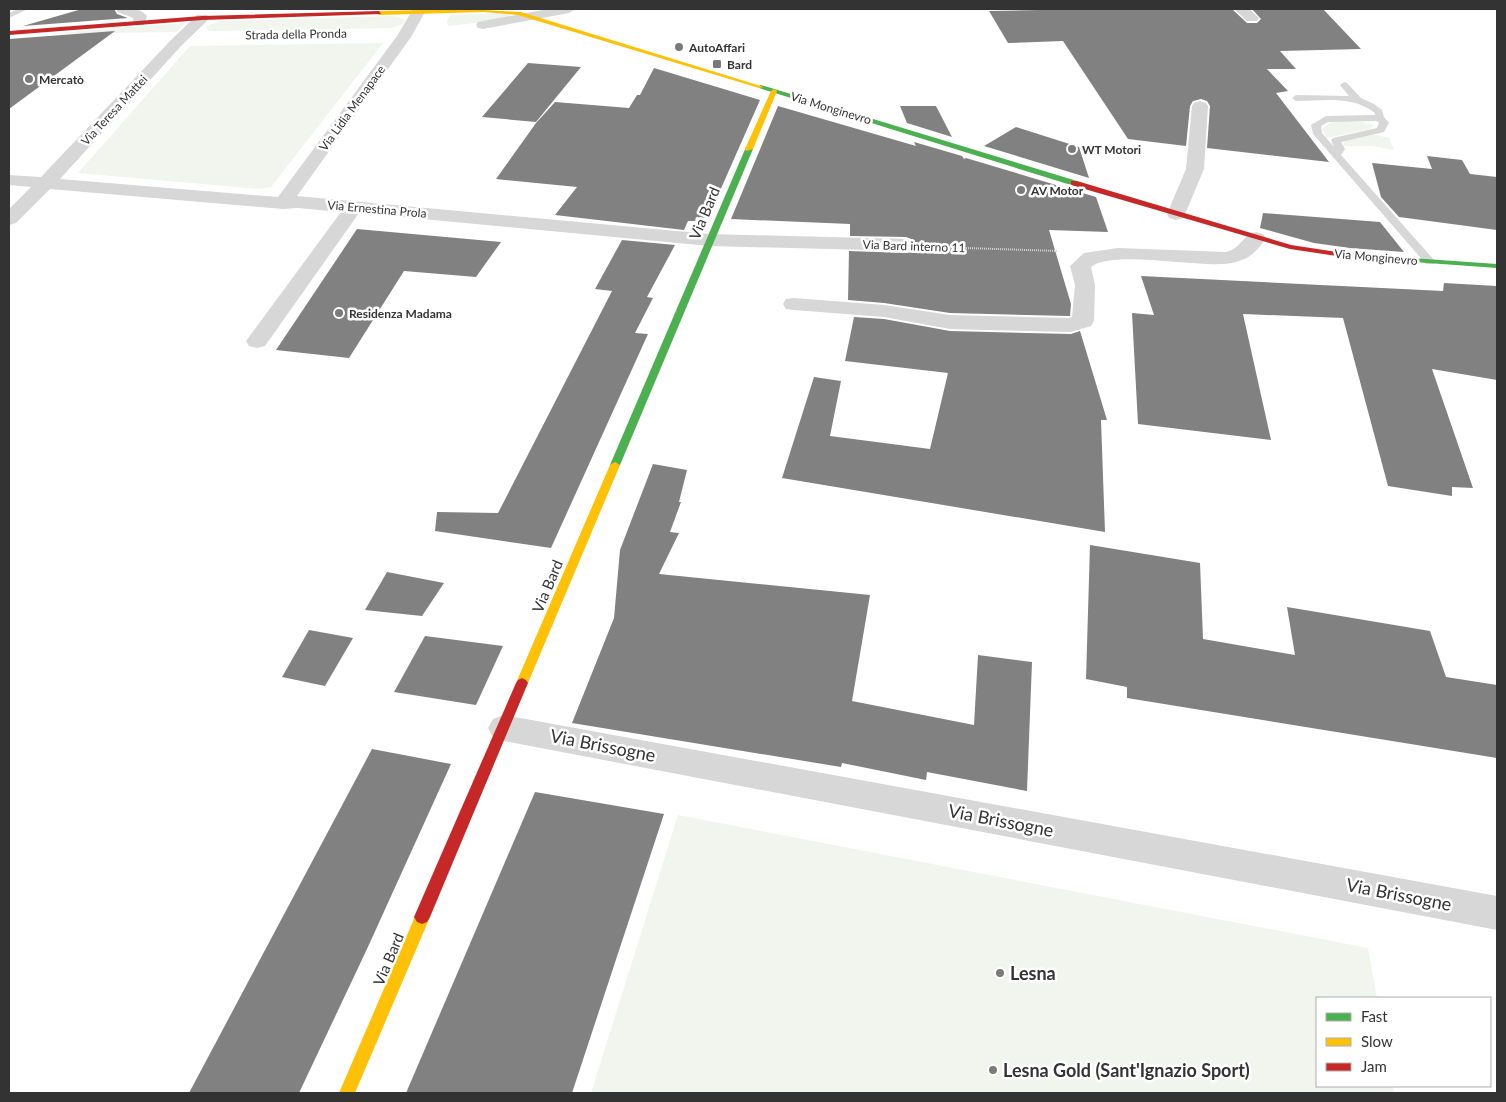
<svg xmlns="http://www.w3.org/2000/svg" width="1506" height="1102" viewBox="0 0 1506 1102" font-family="Lato,sans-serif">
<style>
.green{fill:#f1f5ed}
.building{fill:#818181}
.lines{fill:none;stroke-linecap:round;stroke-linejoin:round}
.path{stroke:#d6d6d6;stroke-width:2;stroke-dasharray:1 1;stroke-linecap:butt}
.lane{fill:#d7d7d7;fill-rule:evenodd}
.street{fill:#d7d7d7;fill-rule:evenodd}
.fast{fill:#4caf50;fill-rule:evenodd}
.slow{fill:#ffc107;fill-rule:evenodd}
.jam{fill:#c62828;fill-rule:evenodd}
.poi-dot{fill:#7a7a7a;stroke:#fff;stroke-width:2}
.labels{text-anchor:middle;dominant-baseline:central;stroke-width:5;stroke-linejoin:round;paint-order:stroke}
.far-street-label{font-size:12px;fill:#333;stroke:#fff}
.far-poi-label{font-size:12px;font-weight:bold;fill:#333;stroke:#fff;text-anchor:start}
.street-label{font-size:15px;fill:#333;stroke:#fff}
.near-street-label{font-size:18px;fill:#333;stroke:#fff}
.near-poi-label{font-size:18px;font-weight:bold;fill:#333;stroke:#fff;text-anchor:start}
</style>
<rect width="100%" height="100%" fill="#fff"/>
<!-- green -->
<g class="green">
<polygon points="503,13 518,18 448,26 447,21 450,15"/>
<polygon points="393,16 405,20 403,24 391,28 209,31 205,27 219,21"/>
<polygon points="184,23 186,23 176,32 43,34"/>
<polygon points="383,43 271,187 260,189 78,173 190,46"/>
<polygon points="1339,121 1362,122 1374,125 1370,129 1327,138 1322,129 1330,123"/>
<polygon points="1372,134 1389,138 1394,150 1372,146 1343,146 1344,140"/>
<polygon points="678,815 1368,948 1377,998 1317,998 1317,1086 1393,1086 1394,1093 591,1093"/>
</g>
<!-- building -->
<g class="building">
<polygon points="82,9 114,9 117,14 128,18 23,26"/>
<polygon points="1086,9 1232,9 1247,23 1257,23 1261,19 1252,9 1323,9 1361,49 1280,51 1296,69 1267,69 1288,91 1276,93 1329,162 1207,148 1210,106 1207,101 1201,99 1193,101 1190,106 1186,146 1128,139 1063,41 1008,43 989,11"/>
<polygon points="115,31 9,109 9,39"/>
<polygon points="528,63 581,67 536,122 482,117"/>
<polygon points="654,68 760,100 708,218 696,217 695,221 688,221 684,230 555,215 577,187 496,179 536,123 555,102 629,108 637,95 640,95"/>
<polygon points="778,106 916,146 914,142 962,156 964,159 966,158 1096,197 1108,232 1049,230 1071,304 1070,316 950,313 884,303 848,300 849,251 907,253 914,251 918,246 914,240 906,237 850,236 850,224 731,219"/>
<polygon points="900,106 936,106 952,137 907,123"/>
<polygon points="1016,127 1079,147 1089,178 984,146"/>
<polygon points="1427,156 1462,160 1470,174 1497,177 1497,230 1399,217 1381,197 1372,163 1432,169"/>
<polygon points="1263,213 1380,222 1404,252 1350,248 1314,243 1260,228"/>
<polygon points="357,229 501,242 476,277 404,271 349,358 276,350"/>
<polygon points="622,240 675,245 647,297 653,298 635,333 648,334 551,548 435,531 437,512 498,513 612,291 595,289"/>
<polygon points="1141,276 1443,291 1444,283 1497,286 1497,380 1432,369 1473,488 1452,487 1452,496 1388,486 1343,318 1243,314 1271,440 1138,424 1132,313 1154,315"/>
<polygon points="854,317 884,319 950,331 1071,334 1080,331 1107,420 1101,420 1105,532 782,478 814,377 841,381 830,436 930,449 948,373 845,361"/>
<polygon points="653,464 687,470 679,502 681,502 670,532 679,533 659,574 870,595 852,701 974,725 978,655 1032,662 1027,791 927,772 926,780 842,763 841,767 572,723 614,618 620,550"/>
<polygon points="1090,545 1200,563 1203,639 1295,655 1287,607 1430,631 1446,677 1497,685 1497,758 1127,698 1127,687 1086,679"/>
<polygon points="387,572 444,583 422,616 365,610"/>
<polygon points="309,630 353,638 325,686 282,677"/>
<polygon points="425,636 503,646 476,705 394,692"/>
<polygon points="372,749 451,764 367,949 299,1093 189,1093"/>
<polygon points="535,792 664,814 572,1093 406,1093"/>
</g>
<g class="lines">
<!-- path -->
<polyline class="path" points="934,247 1058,251"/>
<!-- lane -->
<g class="lane">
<polygon points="18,9 28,9 9,18 9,13"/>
<path d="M 1344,82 L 1347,83 L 1361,98 L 1374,104 L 1382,110 L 1384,117 L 1389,123 L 1384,132 L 1341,142 L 1345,149 L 1341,155 L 1434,260 L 1436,262 L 1434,264 L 1426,264 L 1313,134 L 1311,125 L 1326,116 L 1375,115 L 1375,113 C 1352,95 1323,101 1296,101 L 1292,98 L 1296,95 L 1349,96 L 1340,85 ZM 1377,121 L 1379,123 L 1377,128 L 1333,138 L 1331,140 L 1334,147 L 1322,133 L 1321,126 L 1328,122 Z"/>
</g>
<!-- street -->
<g class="street">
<path d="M 116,9 C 127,8 139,7 147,16 L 144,25 L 134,25 L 133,18 L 118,12 Z"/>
<polygon points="413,9 423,9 425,12 411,37 297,196 709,234 906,239 913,241 916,245 913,249 906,251 709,246 359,213 265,346 257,348 249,346 246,341 341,212 298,208 283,209 50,189 16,223 9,225 9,209 31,187 9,185 9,175 41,177 172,39 197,15 207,15 209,18 207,21 182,45 60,179 278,197 397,36"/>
<polygon points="548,9 576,9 569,13 483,29 478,28 476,25 478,22 483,21"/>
<polygon points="1234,9 1249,9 1259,18 1257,21 1247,21"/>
<polygon points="1200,101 1206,103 1208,106 1204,169 1185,214 1183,218 1176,220 1169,218 1167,214 1186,169 1192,106 1194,103"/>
<path d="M 1256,232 L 1263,234 L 1266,238 C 1256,253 1249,259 1232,263 C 1199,269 1113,249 1091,267 L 1095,285 L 1094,321 L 1091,326 L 1071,332 L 950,329 L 884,317 L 794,310 L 786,309 L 783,304 L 786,299 L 794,298 L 884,305 L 950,315 L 1069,318 L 1072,317 L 1075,285 L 1070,266 L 1084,253 L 1118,248 L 1226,252 C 1240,249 1243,235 1256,232 Z"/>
<polygon points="504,715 1497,896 1497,930 504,741 493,737 488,728 493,719"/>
</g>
<!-- fast -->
<g class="fast">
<polygon points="761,85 1077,181 1078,183 1071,185 759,88 759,86"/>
<polygon points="746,147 753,149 620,465 615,468 611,467 610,465"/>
<polygon points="1411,258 1497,264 1497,268 1414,262 1411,262"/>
</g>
<!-- slow -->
<g class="slow">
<polygon points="468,9 521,12 764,87 759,88 518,15 484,12 379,15 376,13 379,11"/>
<polygon points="774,89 777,91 753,149 746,151 745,149 771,91"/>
<polygon points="615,462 620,465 528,683 526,686 522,688 518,686 516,683 610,465"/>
<polygon points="422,910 427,912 430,917 355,1093 339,1093 417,912"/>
</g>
<!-- jam -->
<g class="jam">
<polygon points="379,11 381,14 202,20 9,35 9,31 202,16"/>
<polygon points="1071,181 1077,181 1291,245 1350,254 1414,258 1418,260 1414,262 1350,258 1290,249 1071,185"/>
<polygon points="522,678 526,680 528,683 430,917 427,922 422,924 417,922 414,917 516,683 518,680"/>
</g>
</g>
<!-- markers -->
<g class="poi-dot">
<circle cx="679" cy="47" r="5"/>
<rect x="712" y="59" width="10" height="10" rx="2.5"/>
<circle cx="29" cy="79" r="5"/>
<circle cx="1072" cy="149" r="5"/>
<circle cx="1021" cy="190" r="5"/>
<circle cx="339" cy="313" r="5"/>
<circle cx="1000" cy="973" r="5"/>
<circle cx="993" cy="1070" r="5"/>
</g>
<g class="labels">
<!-- far-street labels -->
<g class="far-street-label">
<text transform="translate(296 34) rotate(-1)">Strada della Pronda</text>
<text transform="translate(352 108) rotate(-54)">Via Lidia Menapace</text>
<text transform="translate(831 108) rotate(17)">Via Monginevro</text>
<text transform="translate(114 110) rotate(-47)">Via Teresa Mattei</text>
<text transform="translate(377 209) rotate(5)">Via Ernestina Prola</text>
<text transform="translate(914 246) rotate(2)">Via Bard interno 11</text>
<text transform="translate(1376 257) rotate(5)">Via Monginevro</text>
</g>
<!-- far-poi labels -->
<g class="far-poi-label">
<text x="689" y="47">AutoAffari</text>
<text x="727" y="64">Bard</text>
<text x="39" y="79">Mercatò</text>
<text x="1082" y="149">WT Motori</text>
<text x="1031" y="190">AV Motor</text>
<text x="349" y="313">Residenza Madama</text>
</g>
<!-- street labels -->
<g class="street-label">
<text transform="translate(704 213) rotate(-67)">Via Bard</text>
<text transform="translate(547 586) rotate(-67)">Via Bard</text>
<text transform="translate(388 959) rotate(-67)">Via Bard</text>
</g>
<!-- near-street labels -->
<g class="near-street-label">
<text transform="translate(603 745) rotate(11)">Via Brissogne</text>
<text transform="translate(1001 820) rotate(11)">Via Brissogne</text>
<text transform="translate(1399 894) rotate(11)">Via Brissogne</text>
</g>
<!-- near-poi labels -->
<g class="near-poi-label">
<text x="1010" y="973">Lesna</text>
<text x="1003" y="1070">Lesna Gold (Sant'Ignazio Sport)</text>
</g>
</g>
<!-- border -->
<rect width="1506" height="1102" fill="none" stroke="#333333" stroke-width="20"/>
<!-- legend -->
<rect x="1316" y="997" width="175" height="90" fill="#ffffff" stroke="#adadad"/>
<rect x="1326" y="1013" width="25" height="8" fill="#4caf50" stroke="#adadad"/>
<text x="1361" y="1022" font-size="15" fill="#333333">Fast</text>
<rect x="1326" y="1038" width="25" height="8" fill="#ffc107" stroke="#adadad"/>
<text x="1361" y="1047" font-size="15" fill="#333333">Slow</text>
<rect x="1326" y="1063" width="25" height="8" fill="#c62828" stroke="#adadad"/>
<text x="1361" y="1072" font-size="15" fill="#333333">Jam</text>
</svg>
